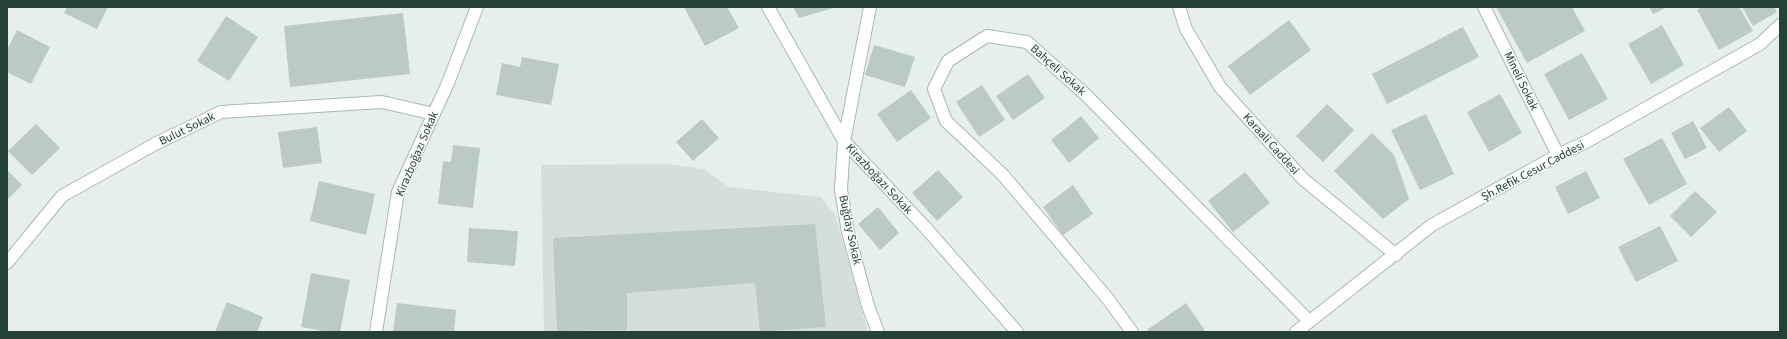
<svg xmlns="http://www.w3.org/2000/svg" width="1787" height="339" viewBox="0 0 1787 339" font-family="'Source Sans 3',sans-serif">
<style>
.built{fill:#d4dfda}
.building{fill:#bbcac4}
.lines{fill:none;stroke-linecap:round;stroke-linejoin:round}
.minor-casing{stroke:#a8b8b2;stroke-width:14}
.minor{stroke:#fff;stroke-width:12}
.labels{text-anchor:middle;dominant-baseline:central;stroke-width:3;stroke-linejoin:round;paint-order:stroke}
.street-label{font-size:12px;fill:#24423a;stroke:#f7fbf9}
</style>
<rect width="100%" height="100%" fill="#e6efeb"/>
<!-- built -->
<polygon class="built" points="667,164 704,169 729,187 820,197 835,214 868,332 544,332 541,165"/>
<!-- building -->
<g class="building">
<polygon points="67,7 108,7 97,29 64,13"/>
<polygon points="684,7 727,7 739,28 705,46"/>
<polygon points="793,7 837,7 799,18"/>
<polygon points="1496,7 1572,7 1585,31 1527,63"/>
<polygon points="1649,7 1668,7 1653,14"/>
<polygon points="1702,7 1739,7 1753,31 1719,50 1697,10"/>
<polygon points="1742,7 1774,7 1777,12 1753,26"/>
<polygon points="403,13 410,74 290,87 284,26"/>
<polygon points="226,16 258,37 229,81 197,61"/>
<polygon points="1289,20 1311,50 1250,95 1228,66"/>
<polygon points="1662,25 1684,65 1651,84 1628,44"/>
<polygon points="1463,27 1479,57 1387,104 1372,74"/>
<polygon points="17,30 50,47 31,84 7,72 7,50"/>
<polygon points="874,45 915,57 905,87 865,75"/>
<polygon points="1582,53 1608,99 1569,120 1544,74"/>
<polygon points="522,57 559,64 551,105 496,95 502,63 520,67"/>
<polygon points="1028,74 1045,98 1013,120 996,96"/>
<polygon points="982,85 1005,120 979,137 956,102"/>
<polygon points="911,90 931,118 897,142 877,114"/>
<polygon points="1500,94 1522,133 1489,152 1467,112"/>
<polygon points="1327,104 1354,130 1323,162 1296,136"/>
<polygon points="1729,107 1747,131 1719,152 1700,128"/>
<polygon points="1426,114 1454,174 1420,190 1391,130"/>
<polygon points="1081,116 1099,138 1069,163 1051,140"/>
<polygon points="702,119 719,138 693,161 676,142"/>
<polygon points="1693,121 1707,148 1685,159 1671,133"/>
<polygon points="36,124 60,148 32,175 8,151"/>
<polygon points="317,127 322,163 283,168 278,132"/>
<polygon points="1372,133 1394,155 1409,199 1383,219 1334,171"/>
<polygon points="1662,138 1687,184 1649,205 1623,159"/>
<polygon points="453,145 480,148 473,208 438,204 443,161 451,162"/>
<polygon points="7,170 22,185 7,200"/>
<polygon points="938,170 963,197 937,221 912,193"/>
<polygon points="1586,171 1600,198 1568,214 1555,187"/>
<polygon points="1245,172 1270,203 1233,232 1208,201"/>
<polygon points="319,181 375,194 366,235 310,221"/>
<polygon points="1073,185 1093,214 1063,235 1043,207"/>
<polygon points="1695,191 1717,212 1691,237 1670,216"/>
<polygon points="878,207 899,233 880,250 858,224"/>
<polygon points="815,224 826,327 760,332 755,283 627,293 627,330 557,331 553,238"/>
<polygon points="1660,226 1678,261 1636,282 1618,247"/>
<polygon points="469,228 518,231 515,266 467,262"/>
<polygon points="311,273 350,280 340,332 329,332 301,327"/>
<polygon points="227,302 263,317 257,332 215,332"/>
<polygon points="397,303 456,310 454,332 393,332"/>
<polygon points="1186,303 1206,332 1149,332 1147,330"/>
</g>
<g class="lines">
<defs>
<g id="minor">
<polyline points="768,7 844,141 924,226 1017,332"/>
<polyline points="870,7 844,141 841,190 848,232 868,306 878,332"/>
<polyline points="1179,7 1186,29 1220,87 1303,179 1396,255"/>
<polyline points="1484,7 1558,155"/>
<polyline points="7,263 62,196 155,144 221,112 382,102 434,114"/>
<polyline points="376,332 398,192 448,83 477,7"/>
<polyline points="1132,332 1108,299 1003,175 946,121 934,89 948,61 987,36 1027,42 1086,95 1309,321"/>
<polyline points="1296,332 1432,225 1558,155 1586,142 1760,44 1780,25"/>
</g>
</defs>
<!-- minor casing -->
<use href="#minor" class="minor-casing"/>
<!-- minor -->
<use href="#minor" class="minor"/>
</g>
<g class="labels">
<!-- street labels -->
<g class="street-label">
<text transform="translate(1058 70) rotate(42)">Bahçeli Sokak</text>
<text transform="translate(1521 81) rotate(64)">Mineli Sokak</text>
<text transform="translate(187 129) rotate(-26)">Bulut Sokak</text>
<text transform="translate(1271 144) rotate(48)">Karaali Caddesi</text>
<text transform="translate(417 154) rotate(-67)">Kirazboğazı Sokak</text>
<text transform="translate(1533 171) rotate(-28)">Şh.Refik Cesur Caddesi</text>
<text transform="translate(879 179) rotate(47)">Kirazboğazı Sokak</text>
<text transform="translate(850 230) rotate(78)">Buğday Sokak</text>
</g>
</g>
<!-- border -->
<rect width="1787" height="339" fill="none" stroke="#24423a" stroke-width="16"/>
</svg>
